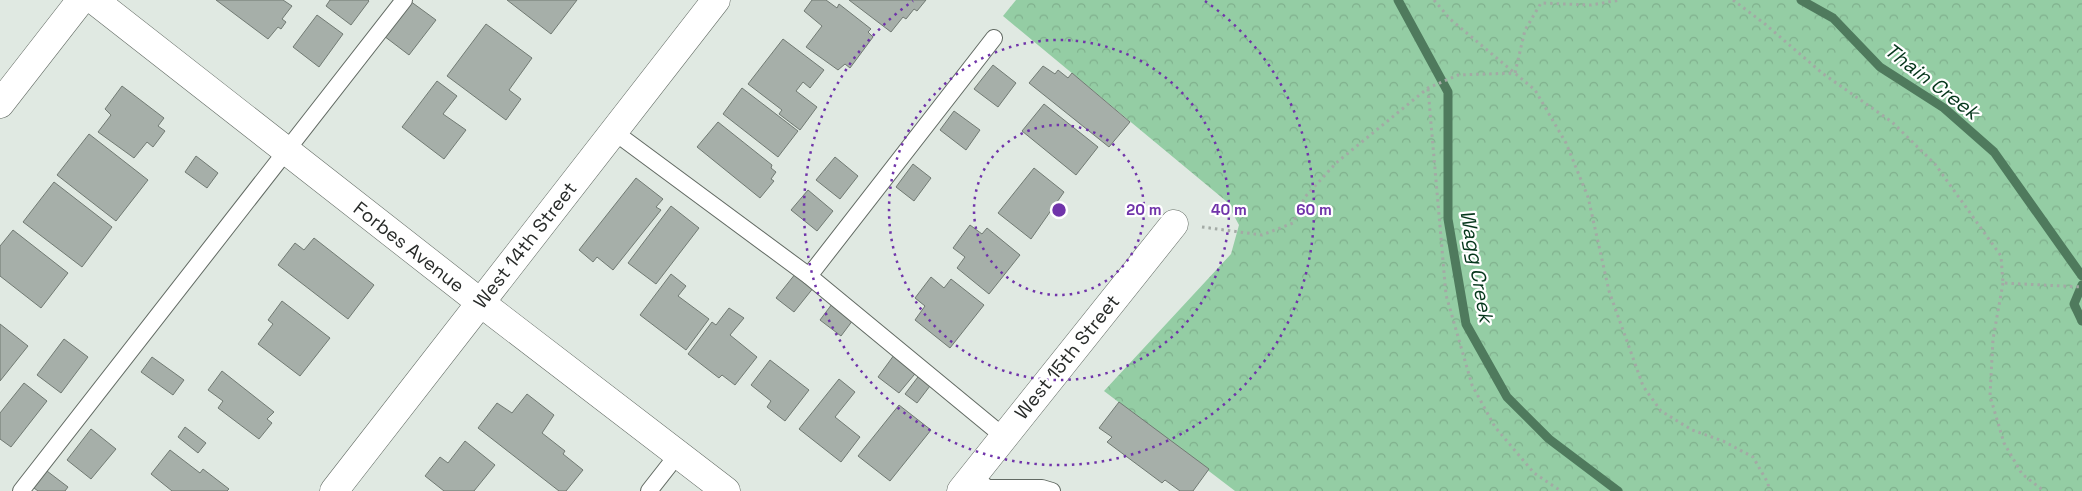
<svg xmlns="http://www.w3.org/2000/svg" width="2082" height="491" viewBox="0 0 2082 491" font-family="'Space Grotesk',sans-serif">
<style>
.forest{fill:url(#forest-crowns)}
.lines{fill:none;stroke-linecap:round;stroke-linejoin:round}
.stream{stroke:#4f7a5d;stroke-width:9}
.building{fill:#a6afa9;stroke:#717a73}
.service-casing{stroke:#626a63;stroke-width:18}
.minor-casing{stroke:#626a63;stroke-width:29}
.secondary-casing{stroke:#626a63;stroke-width:29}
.path{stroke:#a3aaa5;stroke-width:3;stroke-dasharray:2.5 4;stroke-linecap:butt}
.service{stroke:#fff;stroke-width:16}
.minor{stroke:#fff;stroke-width:28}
.secondary{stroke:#fff;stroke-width:28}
.ring{fill:none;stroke:#7034aa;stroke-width:2.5;stroke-dasharray:2.5 5}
.labels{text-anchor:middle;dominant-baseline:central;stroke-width:4.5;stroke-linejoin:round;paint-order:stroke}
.street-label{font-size:19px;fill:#282b29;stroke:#fff}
.water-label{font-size:20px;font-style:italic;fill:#05361b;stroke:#fff}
.centre{fill:#7034aa;stroke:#fff;stroke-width:2.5}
.ring-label{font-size:15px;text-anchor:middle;font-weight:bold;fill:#7034aa;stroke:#fff;stroke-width:4.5;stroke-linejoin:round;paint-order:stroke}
</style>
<defs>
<pattern id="forest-crowns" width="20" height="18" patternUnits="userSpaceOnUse" patternTransform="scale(1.25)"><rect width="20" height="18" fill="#94cda4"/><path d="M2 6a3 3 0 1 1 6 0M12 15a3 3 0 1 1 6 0" fill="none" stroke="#80b08d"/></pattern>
</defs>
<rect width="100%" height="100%" fill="#e0e9e2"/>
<!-- forest -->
<polygon class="forest" points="1016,0 2082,0 2082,491 1235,491 1104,391 1231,254 1239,225 1226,201 1003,16"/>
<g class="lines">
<!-- stream -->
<g class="stream">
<polyline points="1398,0 1448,92 1448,219 1466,324 1507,397 1549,439 1618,491"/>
<polyline points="1801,0 1833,18 1880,67 1944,108 1994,152 2082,276"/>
<polyline points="2082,285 2074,304 2082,321"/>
</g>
</g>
<!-- building -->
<g class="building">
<polygon points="216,0 283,0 292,6 282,19 286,22 281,29 278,27 268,39"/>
<polygon points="330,0 368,0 369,1 351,25 326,6"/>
<polygon points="507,0 577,0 551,34"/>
<polygon points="812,0 826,0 837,8 839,4 871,29 868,32 873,37 850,68 845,64 838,70 806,47 822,26 804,11"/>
<polygon points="849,0 926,0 917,11 914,9 906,19 903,17 891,32"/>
<polygon points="410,1 436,20 409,55 384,36"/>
<polygon points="317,15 343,34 319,67 293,47"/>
<polygon points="486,24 532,58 509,90 521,99 506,120 447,76"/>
<polygon points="783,39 824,70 810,88 803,82 796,91 817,107 800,130 779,114 782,110 748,84"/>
<polygon points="993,65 1016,83 998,107 974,89"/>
<polygon points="1043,66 1055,74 1058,70 1068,78 1072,73 1130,122 1109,147 1029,83"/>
<polygon points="437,81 457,96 443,114 466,130 444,159 402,127"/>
<polygon points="122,86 164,118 158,126 165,131 153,147 147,142 134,158 98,132 111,115 105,109"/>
<polygon points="742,88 798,131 778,157 723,114"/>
<polygon points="1044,104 1098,147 1076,175 1022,131"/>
<polygon points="954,111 980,130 966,150 940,130"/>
<polygon points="718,122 772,165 771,168 776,172 771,179 774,181 760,198 697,147"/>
<polygon points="89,134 148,180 116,221 57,175"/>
<polygon points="196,156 218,173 207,188 185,172"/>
<polygon points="835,157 858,176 840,199 816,180"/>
<polygon points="913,164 931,178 914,201 896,187"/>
<polygon points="1034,168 1064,192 1031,239 998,213"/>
<polygon points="636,178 663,199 656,207 661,210 613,270 597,257 593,262 579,250"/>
<polygon points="54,182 112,227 82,267 23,222"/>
<polygon points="808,190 833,211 817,231 791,210"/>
<polygon points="671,206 699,228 656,284 628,263"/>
<polygon points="970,225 982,234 987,228 1020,255 989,294 957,268 965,257 953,248"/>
<polygon points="13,230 68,273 41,308 0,276 0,246"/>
<polygon points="314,238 374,285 348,319 278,265 295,243 304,250"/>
<polygon points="796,273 814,287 794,312 776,298"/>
<polygon points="671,274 686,286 678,296 709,319 686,350 640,315"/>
<polygon points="931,277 944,288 951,279 984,305 950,348 915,320 925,306 915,298"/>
<polygon points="282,301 330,338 300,376 258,344 273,324 268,320"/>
<polygon points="832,304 853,320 841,336 820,320"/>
<polygon points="729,308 744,318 730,335 757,357 735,385 722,375 719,378 688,354 712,322 716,325"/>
<polygon points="0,324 28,346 0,381"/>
<polygon points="64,339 88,357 61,393 37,375"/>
<polygon points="897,351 919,369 899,393 878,377"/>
<polygon points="152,357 184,380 173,395 141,372"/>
<polygon points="770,360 809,390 785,421 767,407 771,401 751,385"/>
<polygon points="222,371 274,412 267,419 272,423 259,439 218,408 223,401 208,390"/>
<polygon points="921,373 933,382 917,403 905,394"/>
<polygon points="839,379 855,392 835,417 860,437 841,462 799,429"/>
<polygon points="24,383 47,401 11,447 0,439 0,413"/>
<polygon points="527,394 554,415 542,433 565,451 563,454 583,470 566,491 559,491 478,428 497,403 512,413"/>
<polygon points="1119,402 1209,469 1193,491 1180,491 1165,480 1162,483 1107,442 1112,437 1099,428"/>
<polygon points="899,405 931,430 890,481 858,456"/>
<polygon points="185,427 206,443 198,453 178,437"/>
<polygon points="91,429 116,449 91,479 67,460"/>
<polygon points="465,441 495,465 474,491 444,491 425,476 440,457 448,463"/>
<polygon points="170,450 200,473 203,469 229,489 227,491 172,491 151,474"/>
<polygon points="43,468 68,487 65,491 38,491 30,485"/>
</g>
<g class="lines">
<defs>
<g id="service">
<polyline points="613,131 809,276 1003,436"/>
<polyline points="809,276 994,38"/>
<polyline points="972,477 988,488 1042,488 1052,491"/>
<polyline points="21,491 404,0"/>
<polyline points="649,491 678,454"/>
</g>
<g id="minor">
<polyline points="94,0 481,303 726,491"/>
<polyline points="334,491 716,0"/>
<polyline points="961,491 1174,224"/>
</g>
<polyline id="secondary" points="0,104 81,0"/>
</defs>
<!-- service casing -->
<use href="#service" class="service-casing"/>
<!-- minor casing -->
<use href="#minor" class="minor-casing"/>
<!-- secondary casing -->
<use href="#secondary" class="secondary-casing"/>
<!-- path -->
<g class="path">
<polyline points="1434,0 1450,19 1535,90 1566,143 1588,197 1609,291 1643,386 1661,411 1692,430 1723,441 1753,457 1768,483 1769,491"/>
<polyline points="1733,0 1765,24 1822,73 1892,122 1935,164 2001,256 2003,283 2082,287"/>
<polyline points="1428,89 1446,295 1472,385 1495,427 1534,473 1561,491"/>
<polyline points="1202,227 1262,235 1293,223 1305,197 1336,163 1428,88 1458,75 1515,73 1525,30 1541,3 1591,5 1620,0"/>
<polyline points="2003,283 1993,339 1990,396 2004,443 2022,474 2044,491"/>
</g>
<!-- service -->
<use href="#service" class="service"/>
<!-- minor -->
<use href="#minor" class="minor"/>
<!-- secondary -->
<use href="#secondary" class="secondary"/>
</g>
<!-- distance rings -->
<g class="ring">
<circle cx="1059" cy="210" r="85"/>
<circle cx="1059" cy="210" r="170"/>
<path d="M1205 1A255 255 0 1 1 913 1"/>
</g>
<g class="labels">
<!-- street labels -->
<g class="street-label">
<text transform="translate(525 245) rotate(-52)">West 14th Street</text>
<text transform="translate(409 247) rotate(38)">Forbes Avenue</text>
<text transform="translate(1067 357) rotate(-51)">West 15th Street</text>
</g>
<!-- water labels -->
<g class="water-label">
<text transform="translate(1932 81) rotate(37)">Thain Creek</text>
<text transform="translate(1477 266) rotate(80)">Wagg Creek</text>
</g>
</g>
<circle cx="1059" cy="210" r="8" class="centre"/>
<g class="ring-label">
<text x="1144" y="215">20 m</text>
<text x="1229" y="215">40 m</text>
<text x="1314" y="215">60 m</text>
</g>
</svg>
